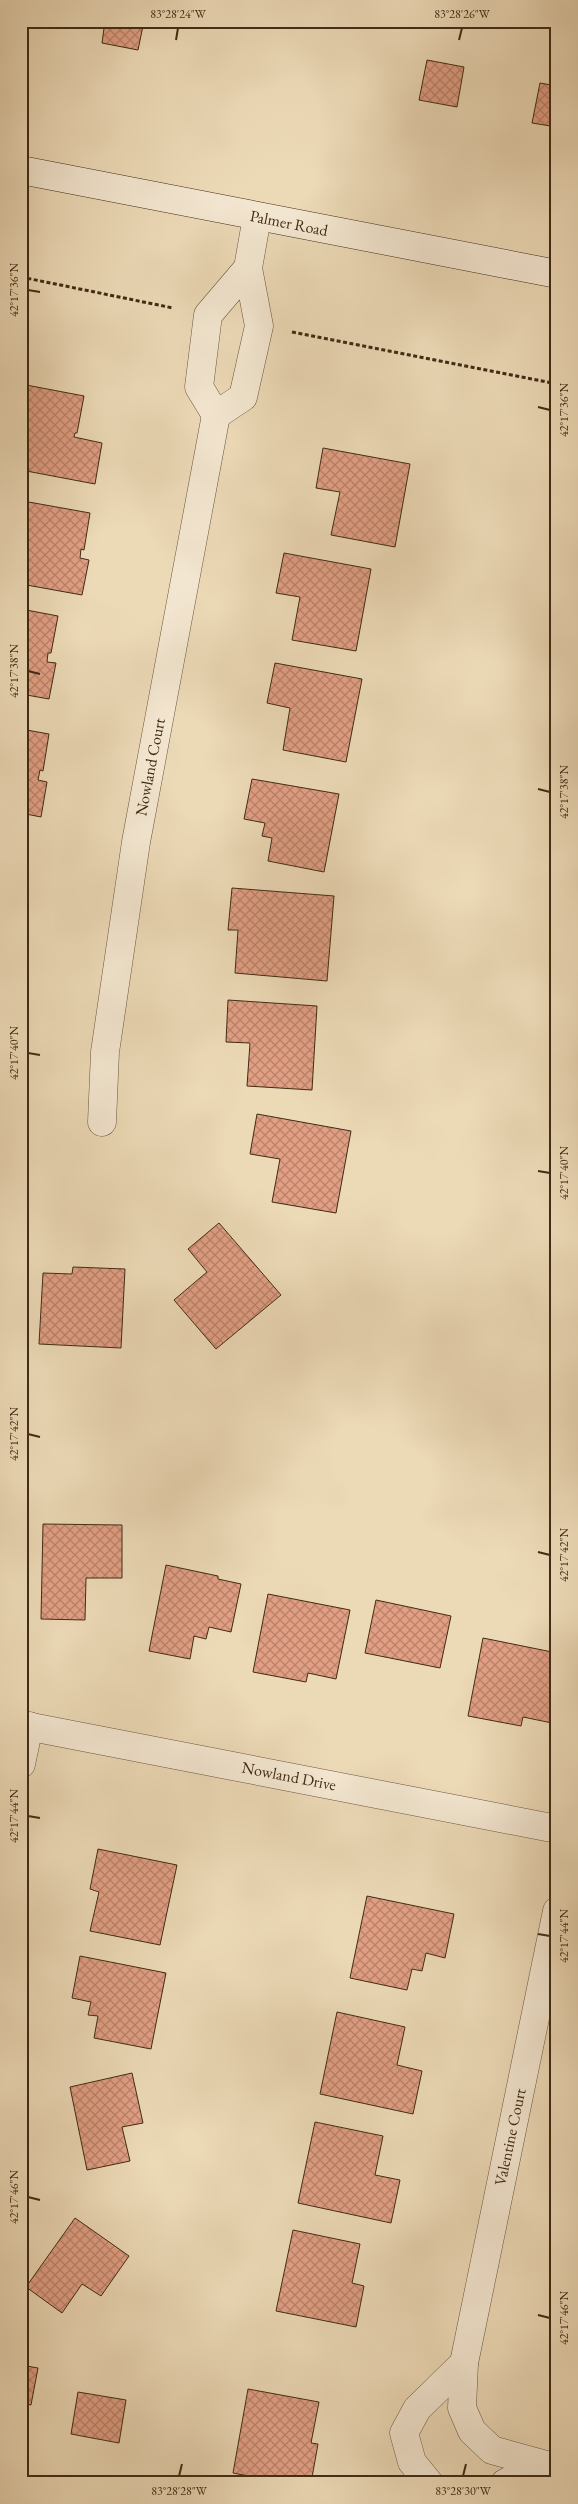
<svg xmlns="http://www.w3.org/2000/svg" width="578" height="2504" viewBox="0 0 578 2504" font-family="'EB Garamond',serif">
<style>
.building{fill:url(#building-cross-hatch);stroke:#402b14}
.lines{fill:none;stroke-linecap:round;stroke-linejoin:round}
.street-casing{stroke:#6b563c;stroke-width:29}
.secondary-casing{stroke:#402b14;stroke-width:29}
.path{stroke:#402b14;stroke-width:3;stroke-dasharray:4 2.5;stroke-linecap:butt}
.street{stroke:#f3e6d0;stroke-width:28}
.secondary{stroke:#f3e6d0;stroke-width:28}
.ticks{fill:none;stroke:#402b14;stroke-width:2}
.labels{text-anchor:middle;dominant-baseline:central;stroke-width:4.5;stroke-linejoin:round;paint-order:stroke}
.street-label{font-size:16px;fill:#402b14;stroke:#f3e6d0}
.neatline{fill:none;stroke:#402b14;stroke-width:2}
.ticks-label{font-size:12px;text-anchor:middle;fill:#402b14}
</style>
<defs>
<pattern id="building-cross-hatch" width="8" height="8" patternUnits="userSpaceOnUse" patternTransform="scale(1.25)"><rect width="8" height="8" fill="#e29f84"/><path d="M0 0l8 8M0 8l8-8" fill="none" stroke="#b9826b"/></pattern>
</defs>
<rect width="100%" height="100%" fill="#ecd9b6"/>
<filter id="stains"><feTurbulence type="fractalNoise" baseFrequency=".004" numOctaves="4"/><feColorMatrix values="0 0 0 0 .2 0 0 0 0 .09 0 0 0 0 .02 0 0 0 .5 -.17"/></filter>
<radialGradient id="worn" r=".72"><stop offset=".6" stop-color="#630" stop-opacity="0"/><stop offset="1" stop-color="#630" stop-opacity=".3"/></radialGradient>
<!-- building -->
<g class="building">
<polygon points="105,21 144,21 138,50 102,43"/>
<polygon points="427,60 464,67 457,107 419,100"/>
<polygon points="540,83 557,86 557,127 532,123"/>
<polygon points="21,384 84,396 77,433 75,433 74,437 102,443 95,484 21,470"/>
<polygon points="323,448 410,464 395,547 331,535 340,492 316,488"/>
<polygon points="23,501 90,513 84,550 81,549 80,558 89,560 82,595 21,584"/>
<polygon points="284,553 371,569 356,651 292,640 300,597 276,593"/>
<polygon points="21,609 58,616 51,653 48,653 47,662 56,663 49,699 21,694"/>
<polygon points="275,663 362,679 346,762 283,750 290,708 267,703"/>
<polygon points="21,729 49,734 43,771 40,770 38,780 47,782 41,817 21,813"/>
<polygon points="252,779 339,794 324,872 268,861 272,838 262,836 265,823 244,819"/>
<polygon points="232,888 334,896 327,981 235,973 238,930 228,930"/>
<polygon points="21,891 26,891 24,928 21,928"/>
<polygon points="228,1000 317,1006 312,1090 247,1086 250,1043 226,1042"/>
<polygon points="257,1114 351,1131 336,1213 272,1202 280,1159 250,1154"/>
<polygon points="219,1223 281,1295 216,1349 174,1300 207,1272 188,1249"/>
<polygon points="73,1267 125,1269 121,1348 39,1344 43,1273 72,1274"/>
<polygon points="43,1524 122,1525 122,1578 86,1578 85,1620 41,1619"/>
<polygon points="166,1565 218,1576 218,1579 241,1584 231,1632 209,1627 206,1639 194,1636 190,1659 149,1651"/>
<polygon points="268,1594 350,1610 336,1679 308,1673 306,1682 253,1672"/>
<polygon points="376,1600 451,1616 440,1668 365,1653"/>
<polygon points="483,1638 557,1653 557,1697 552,1723 523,1717 521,1726 468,1716"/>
<polygon points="98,1849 177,1865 160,1945 90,1931 99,1892 90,1889"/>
<polygon points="367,1896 454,1914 445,1958 426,1953 422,1971 412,1969 407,1990 350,1978"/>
<polygon points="80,1956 166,1973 151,2049 94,2038 98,2016 88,2015 91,2002 72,1998"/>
<polygon points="337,2012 405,2027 397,2065 422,2071 413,2114 320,2094"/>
<polygon points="132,2073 143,2123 122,2127 130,2161 87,2170 70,2087"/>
<polygon points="315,2122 383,2136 375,2175 400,2180 391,2223 298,2203"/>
<polygon points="75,2218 129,2256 101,2296 82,2284 62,2313 26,2287"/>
<polygon points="293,2230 360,2244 352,2283 364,2286 356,2327 276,2311"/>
<polygon points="21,2365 38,2368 31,2405 21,2403"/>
<polygon points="248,2389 319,2402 311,2443 318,2444 311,2483 284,2483 233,2473"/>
<polygon points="78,2392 126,2400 119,2443 71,2434"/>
</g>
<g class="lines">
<defs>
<g id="street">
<polygon points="248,268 259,326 243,397 216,415 199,387 208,315"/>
<polyline points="248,268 257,217"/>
<polyline points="102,1122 105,1052 136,842 216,415"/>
<polyline points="21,1725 557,1829"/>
<polyline points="21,1764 29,1726"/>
<polyline points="557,1911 464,2363 462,2408 472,2431 492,2450 557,2468"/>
<polyline points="429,2483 412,2462 404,2433 417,2409 464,2363"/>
<polyline points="505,2483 539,2465"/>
</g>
<polyline id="secondary" points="21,170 557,274"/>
</defs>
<!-- street casing -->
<use href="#street" class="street-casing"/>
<!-- secondary casing -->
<use href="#secondary" class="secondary-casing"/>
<!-- path -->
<g class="path">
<polyline points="21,277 173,308"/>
<polyline points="292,332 557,384"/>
</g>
<!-- street -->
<use href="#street" class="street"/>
<!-- secondary -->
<use href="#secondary" class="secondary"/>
</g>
<!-- ticks -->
<path class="ticks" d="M 176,40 L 178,28M 459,40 L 462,28M 28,290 L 40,292M 538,407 L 550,410M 28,671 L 40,674M 538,789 L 550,792M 28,1053 L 40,1055M 538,1171 L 550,1173M 28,1434 L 40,1437M 538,1552 L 550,1555M 28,1816 L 40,1818M 538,1934 L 550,1936M 28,2197 L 40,2200M 538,2315 L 550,2318M 179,2476 L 182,2464M 463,2476 L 466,2464"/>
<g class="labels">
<!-- street labels -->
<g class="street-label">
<text transform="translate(289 223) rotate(11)">Palmer Road</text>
<text transform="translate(150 767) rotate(-79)">Nowland Court</text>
<text transform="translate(289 1776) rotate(11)">Nowland Drive</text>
<text transform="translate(510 2137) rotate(-78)">Valentine Court</text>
</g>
</g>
<!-- margin -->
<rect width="578" height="2504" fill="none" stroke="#ecd9b6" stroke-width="55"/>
<rect x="28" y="28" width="522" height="2448" class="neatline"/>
<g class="ticks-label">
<text x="178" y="18">83°28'24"W</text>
<text x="462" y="18">83°28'26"W</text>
<text transform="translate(14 290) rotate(-90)" y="4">42°17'36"N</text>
<text transform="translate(564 410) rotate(-90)" y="4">42°17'36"N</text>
<text transform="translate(14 671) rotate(-90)" y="4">42°17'38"N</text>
<text transform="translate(564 792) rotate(-90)" y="4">42°17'38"N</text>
<text transform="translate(14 1053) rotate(-90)" y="4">42°17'40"N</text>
<text transform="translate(564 1173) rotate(-90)" y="4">42°17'40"N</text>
<text transform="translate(14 1434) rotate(-90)" y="4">42°17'42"N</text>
<text transform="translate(564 1555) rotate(-90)" y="4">42°17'42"N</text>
<text transform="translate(14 1816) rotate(-90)" y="4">42°17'44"N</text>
<text transform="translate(564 1936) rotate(-90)" y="4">42°17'44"N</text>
<text transform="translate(14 2197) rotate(-90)" y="4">42°17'46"N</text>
<text transform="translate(564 2318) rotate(-90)" y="4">42°17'46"N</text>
<text x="179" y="2495">83°28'28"W</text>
<text x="463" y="2495">83°28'30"W</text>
</g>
<rect width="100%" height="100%" filter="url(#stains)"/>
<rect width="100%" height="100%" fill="url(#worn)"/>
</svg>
